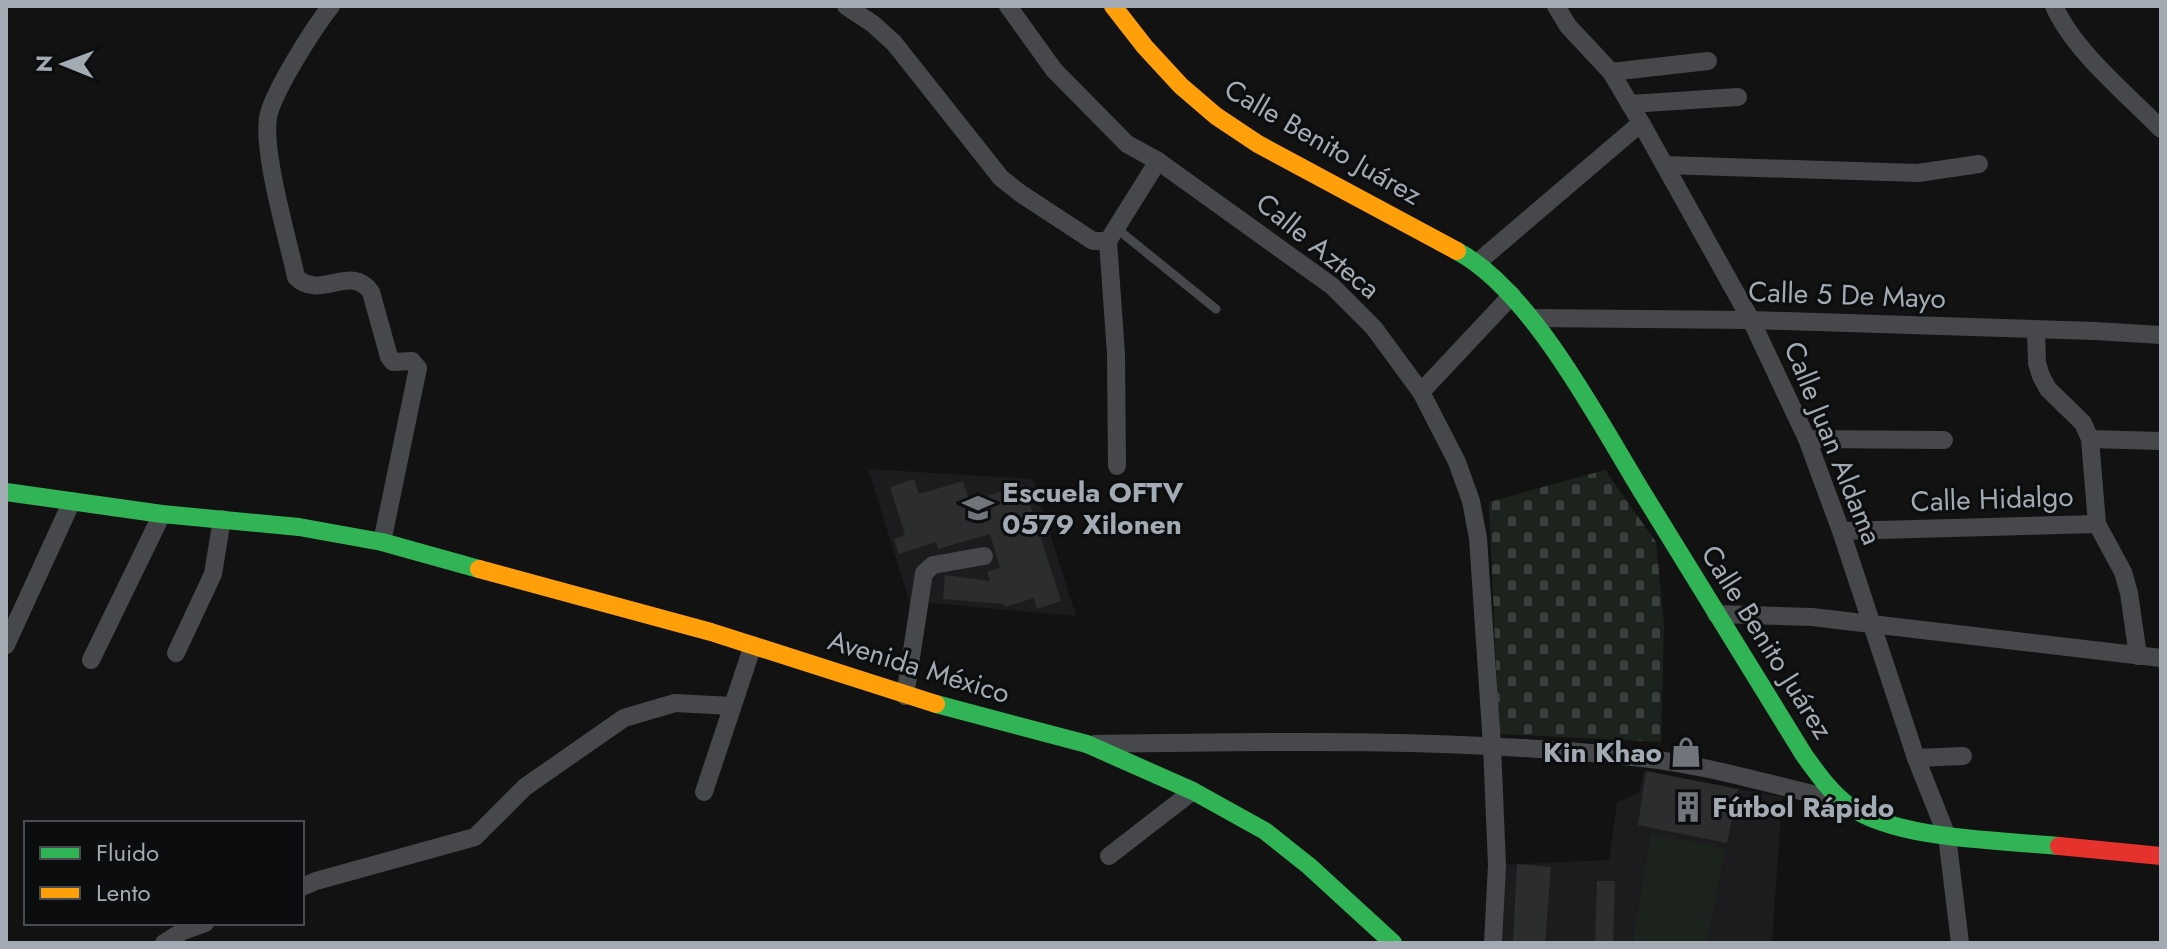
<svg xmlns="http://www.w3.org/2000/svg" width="2167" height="949" viewBox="0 0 2167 949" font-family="Jost,sans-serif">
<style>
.built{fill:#1c1c1e}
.green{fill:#1c231c}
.cemetery{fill:url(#cemetery-stones)}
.building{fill:#2c2d2e}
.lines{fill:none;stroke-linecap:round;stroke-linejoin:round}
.lane{stroke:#46484b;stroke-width:9}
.street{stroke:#46484b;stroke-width:18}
.fast{stroke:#30b455;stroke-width:18}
.slow{stroke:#ff9f0a;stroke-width:18}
.jam{stroke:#e5322d;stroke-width:18}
.labels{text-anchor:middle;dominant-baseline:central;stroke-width:6;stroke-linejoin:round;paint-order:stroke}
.street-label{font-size:28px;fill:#a2aab4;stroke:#0c0d0e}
.poi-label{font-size:28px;font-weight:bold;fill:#a2aab4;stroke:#0c0d0e;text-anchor:start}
</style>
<defs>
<pattern id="cemetery-stones" width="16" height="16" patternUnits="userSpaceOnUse" patternTransform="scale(2)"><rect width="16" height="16" fill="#1c231c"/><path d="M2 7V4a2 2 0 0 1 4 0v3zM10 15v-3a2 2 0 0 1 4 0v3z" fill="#3a403b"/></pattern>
</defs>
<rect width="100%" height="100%" fill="#121212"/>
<!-- built -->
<g class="built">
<polygon points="868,469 1033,479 1076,616 929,603 915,677 902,675 910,603"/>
<polygon points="1644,771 1782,797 1772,943 1493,943 1497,865 1609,860 1617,803 1639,792"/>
</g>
<!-- green -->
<polygon class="green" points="1651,834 1725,848 1707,943 1633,943"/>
<!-- cemetery -->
<polygon class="cemetery" points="1605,470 1656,542 1664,624 1661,742 1499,734 1489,502"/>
<!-- building -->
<g class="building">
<polygon points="914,479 919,494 963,481 969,501 1024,485 1061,601 1037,609 1034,598 1005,607 1004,604 943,599 945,575 990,581 987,572 1000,568 990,534 938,549 936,542 899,554 894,539 905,535 890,487"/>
<polygon points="1646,771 1738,789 1727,843 1638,825"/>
<polygon points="1517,864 1551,867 1545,943 1513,943"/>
<polygon points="1597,881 1615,881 1613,943 1595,943"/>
</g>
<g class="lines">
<!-- lane -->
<polyline class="lane" points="1116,228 1216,309"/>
<!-- street -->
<g class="street">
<path d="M 331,6 C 313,29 277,86 269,113 C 260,146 288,239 296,277 C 319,301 351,263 371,292 L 389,357 L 393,362 L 412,361 L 418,368 L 382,542"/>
<polyline points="846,6 873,24 894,43 1001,178 1020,193 1093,241 1108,241 1158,161"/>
<polyline points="1008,6 1054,70 1127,144 1158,161 1332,286 1374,328 1421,392 1457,462 1471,501 1478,538 1492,746 1497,865 1493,943"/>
<polyline points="1556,6 1568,26 1611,72 1641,123 1751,320 1807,439 1841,531 1916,758 1947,836 1960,943"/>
<path d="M 2054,6 C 2074,51 2126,93 2161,129"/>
<polyline points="1611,72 1708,61"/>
<polyline points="1630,104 1738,97"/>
<polyline points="1665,165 1918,173 1979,164"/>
<polyline points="1108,241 1116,354 1117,466"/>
<polyline points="1478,262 1641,123"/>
<polyline points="1531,318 1751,320 2095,331 2161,335"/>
<polyline points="2036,330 2037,363 2041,376 2048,389 2083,423 2090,439 2097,524 2123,572 2129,593 2138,656"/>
<polyline points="1421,392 1512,295"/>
<polyline points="1807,439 1944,440"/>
<polyline points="2090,439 2161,441"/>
<polyline points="1841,531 2097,524"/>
<polyline points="1716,614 1812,617 2161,658"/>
<polyline points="6,645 72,501"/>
<polyline points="176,653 213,574 222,519"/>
<polyline points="91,660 162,514"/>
<polyline points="905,696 924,573 933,565 984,556"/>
<path d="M 1095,744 C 1277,741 1460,738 1642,758 C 1708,765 1774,786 1839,800"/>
<polyline points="1916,758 1963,756"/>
<polyline points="704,792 753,645"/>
<polyline points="1109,856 1193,791"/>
<polyline points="302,887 316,881 475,837 525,787 624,718 675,703 732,706"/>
<polyline points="164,943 183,931 205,923"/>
</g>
<!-- fast -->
<g class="fast">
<path d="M 1457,251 C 1532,291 1599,422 1644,495 C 1697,582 1751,668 1804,755 C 1817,773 1830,792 1849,806 C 1898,840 1999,840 2059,846"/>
<polyline points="6,492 162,514 299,527 382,542 479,569"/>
<polyline points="936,704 1087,744 1193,791 1265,831 1309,866 1393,943"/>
</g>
<!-- slow -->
<g class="slow">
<polyline points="1113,6 1145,47 1181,86 1216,116 1258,144 1457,251"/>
<polyline points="479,569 711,632 936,704"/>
</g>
<!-- jam -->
<polyline class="jam" points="2059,846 2161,856"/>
</g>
<!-- icons -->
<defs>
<symbol id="school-bare" viewBox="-9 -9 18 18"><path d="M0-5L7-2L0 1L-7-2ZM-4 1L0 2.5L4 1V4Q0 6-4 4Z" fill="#70757b" stroke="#0c0d0e" stroke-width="2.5" paint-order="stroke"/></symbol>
<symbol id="shop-bare" viewBox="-9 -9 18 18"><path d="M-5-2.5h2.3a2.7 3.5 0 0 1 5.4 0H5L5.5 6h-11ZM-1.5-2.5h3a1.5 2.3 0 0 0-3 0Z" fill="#70757b" stroke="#0c0d0e" stroke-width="2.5" paint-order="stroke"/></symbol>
<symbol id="building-bare" viewBox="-9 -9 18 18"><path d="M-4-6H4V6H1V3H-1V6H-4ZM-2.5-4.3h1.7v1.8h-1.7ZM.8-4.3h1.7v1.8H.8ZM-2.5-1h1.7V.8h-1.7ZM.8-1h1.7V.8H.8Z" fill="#70757b" stroke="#0c0d0e" stroke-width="2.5" paint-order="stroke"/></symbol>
</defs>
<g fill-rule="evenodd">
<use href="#school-bare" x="956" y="486" width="44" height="44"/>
<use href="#shop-bare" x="1664" y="730" width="44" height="44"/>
<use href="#building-bare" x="1666" y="785" width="44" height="44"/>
</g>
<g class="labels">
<!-- street labels -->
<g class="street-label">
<text transform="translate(1323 142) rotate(30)">Calle Benito Juárez</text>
<text transform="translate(1318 246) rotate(39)">Calle Azteca</text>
<text transform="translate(1847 295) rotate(2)">Calle 5 De Mayo</text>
<text transform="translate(1833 443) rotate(68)">Calle Juan Aldama</text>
<text transform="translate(1992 499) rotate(-2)">Calle Hidalgo</text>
<text transform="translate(1767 642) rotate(58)">Calle Benito Juárez</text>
<text transform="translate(919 667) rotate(17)">Avenida México</text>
</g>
<!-- poi labels -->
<g class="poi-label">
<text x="1002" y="492">Escuela OFTV<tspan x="1002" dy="32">0579 Xilonen</tspan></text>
<text x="1662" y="752" text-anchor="end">Kin Khao</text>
<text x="1712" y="807">Fútbol Rápido</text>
</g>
</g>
<!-- border -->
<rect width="2167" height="949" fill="none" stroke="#a2aab4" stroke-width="16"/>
<!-- legend -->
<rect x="24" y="821" width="280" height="104" fill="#0c0d0e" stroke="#484c50" stroke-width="2"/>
<rect x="40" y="847" width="40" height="12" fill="#30b455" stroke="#484c50" stroke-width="2"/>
<text x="96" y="861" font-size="24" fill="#a2aab4">Fluido</text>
<rect x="40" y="887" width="40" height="12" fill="#ff9f0a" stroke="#484c50" stroke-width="2"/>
<text x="96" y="901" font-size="24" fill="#a2aab4">Lento</text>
<!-- north arrow -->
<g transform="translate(64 64) rotate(271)" stroke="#0c0d0e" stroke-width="6" paint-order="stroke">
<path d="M0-6L14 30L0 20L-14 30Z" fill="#a2aab4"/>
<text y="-12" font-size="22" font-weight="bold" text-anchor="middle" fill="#a2aab4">N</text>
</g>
</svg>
